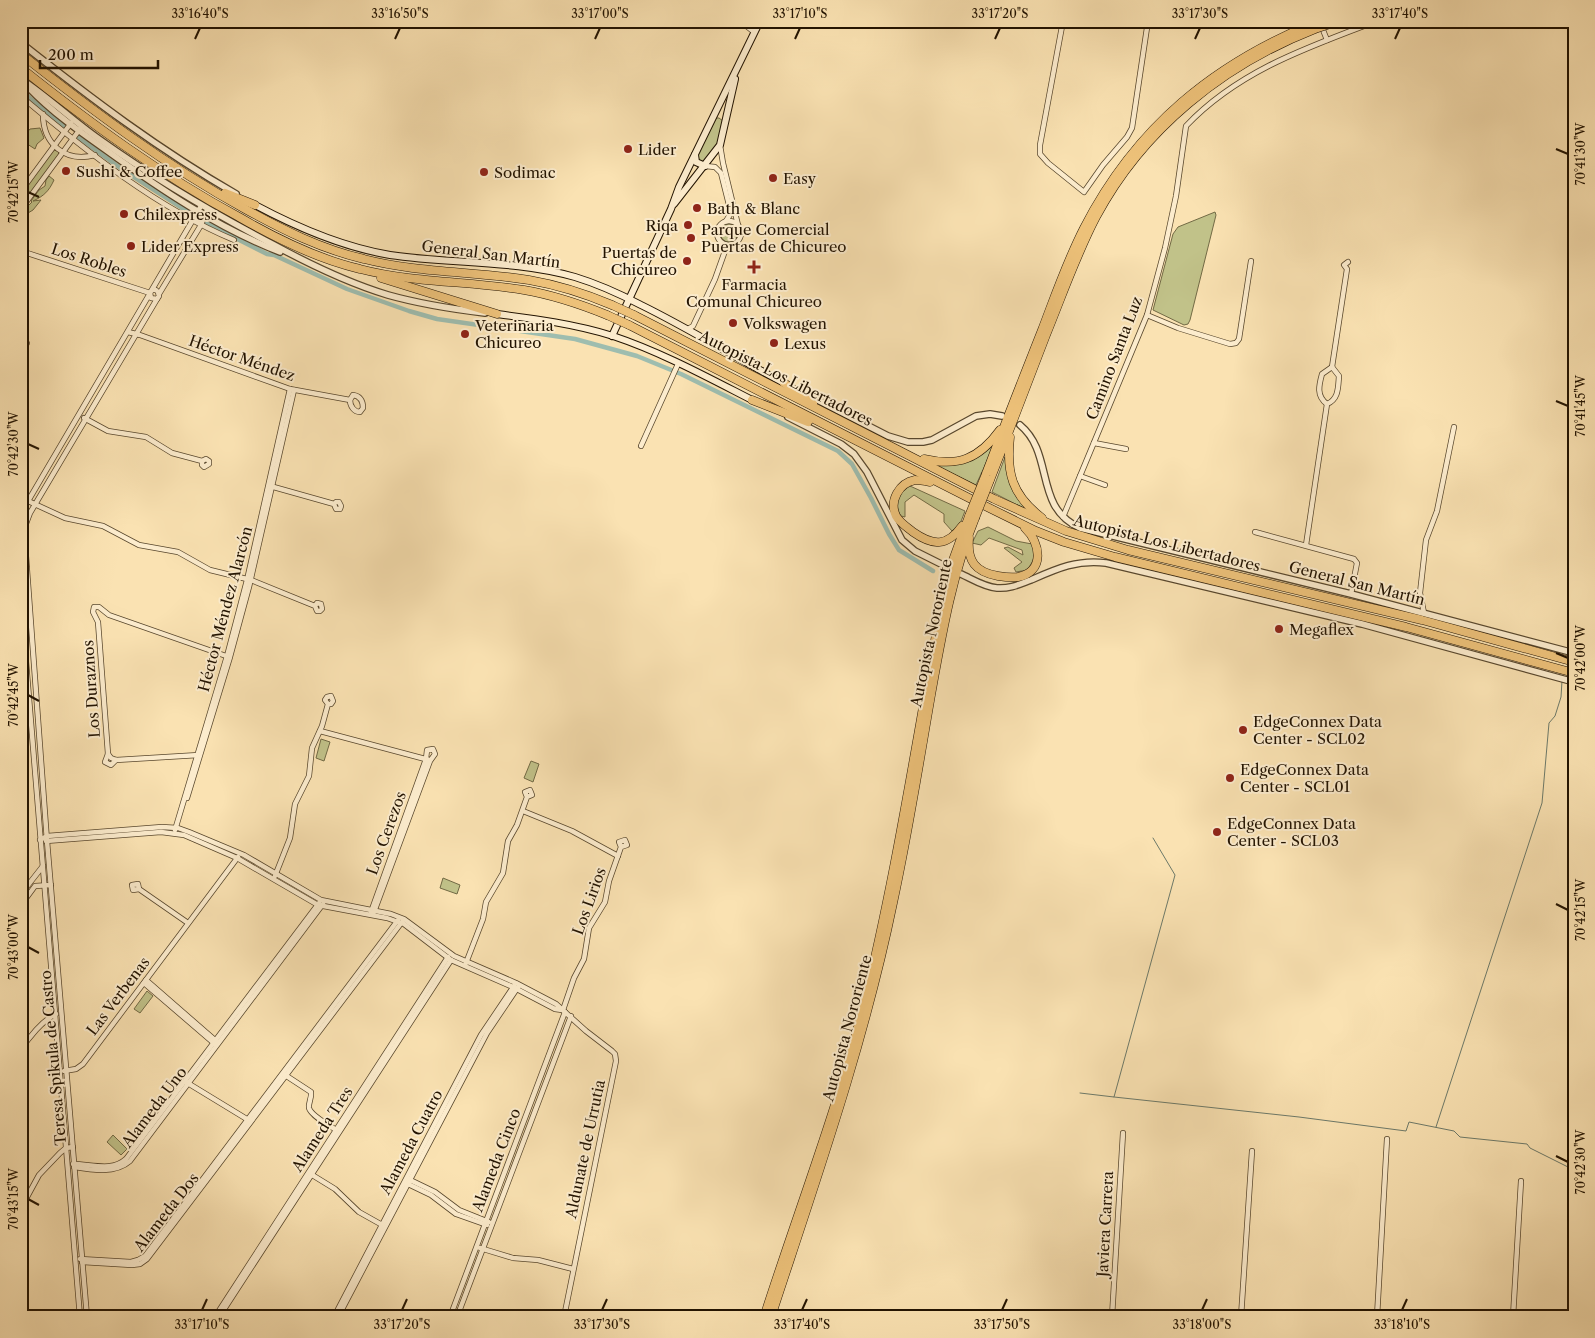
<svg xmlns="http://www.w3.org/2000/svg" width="1595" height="1338" viewBox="0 0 1595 1338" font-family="'Libre Caslon Text',serif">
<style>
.green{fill:#c1c289;stroke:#726a45}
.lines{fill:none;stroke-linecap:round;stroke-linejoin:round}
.stream{stroke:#6c7969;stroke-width:1}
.canal{stroke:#9ebdaf;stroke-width:4.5}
.minor-casing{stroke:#58472d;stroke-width:6}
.tertiary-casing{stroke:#58472d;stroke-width:8}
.secondary-casing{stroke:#221301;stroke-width:8}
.motorway-casing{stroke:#221301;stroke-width:9}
.minor{stroke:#fceccd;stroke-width:4.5}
.tertiary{stroke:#fceccd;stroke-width:5.5}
.secondary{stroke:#fceccd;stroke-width:6}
.motorway{stroke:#edc179;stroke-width:8}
.motorway-bridge-casing{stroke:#221301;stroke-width:9;stroke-linecap:butt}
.motorway-bridge{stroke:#edc179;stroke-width:8}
.ticks{fill:none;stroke:#221301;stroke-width:2}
.poi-dot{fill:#8f2418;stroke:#fceccd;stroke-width:2}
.labels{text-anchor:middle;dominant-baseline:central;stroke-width:4;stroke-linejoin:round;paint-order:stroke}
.poi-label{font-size:15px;fill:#221301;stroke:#fceccd;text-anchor:start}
.street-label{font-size:15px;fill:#221301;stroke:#fceccd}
.neatline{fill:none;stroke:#221301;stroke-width:2}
.ticks-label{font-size:12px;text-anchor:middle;fill:#221301}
</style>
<rect width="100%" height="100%" fill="#fae2b2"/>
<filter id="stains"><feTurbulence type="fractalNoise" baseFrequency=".004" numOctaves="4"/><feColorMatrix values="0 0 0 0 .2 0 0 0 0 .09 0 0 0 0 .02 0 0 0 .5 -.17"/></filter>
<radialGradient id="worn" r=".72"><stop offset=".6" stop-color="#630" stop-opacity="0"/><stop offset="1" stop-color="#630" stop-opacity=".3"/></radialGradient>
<!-- green -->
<g class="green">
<path d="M 716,118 L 719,118 L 723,121 L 721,139 L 705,162 C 699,162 699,159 697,154 Z"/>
<polygon points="40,128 44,138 37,144 35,149 21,140 21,136 24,136 30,129"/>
<polygon points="53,150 58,151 59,154 21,206 21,194"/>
<path d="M 49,176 L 54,180 C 49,191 44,196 33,201 L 41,200 L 33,210 L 28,213 L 24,210 L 32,202 L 31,201 L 39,190 L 45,186 L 46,180 Z"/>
<polygon points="1215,212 1216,215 1190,320 1188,324 1184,325 1153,310 1173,234 1178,227"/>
<circle cx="729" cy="233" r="9"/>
<polygon points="995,443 976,485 929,462 955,465"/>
<polygon points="1005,457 1007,472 1011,486 1033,513 992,492"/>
<path d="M 910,486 L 965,511 L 960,524 L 952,531 L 944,522 L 944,514 L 914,495 L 905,502 L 905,517 L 901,516 C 894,506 897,490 910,486 Z"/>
<path d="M 988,527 L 1016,541 L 1032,544 C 1037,555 1034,560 1027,570 L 1016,572 L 1014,568 L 1022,562 L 1004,548 L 1008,547 L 1023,555 L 1022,550 L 989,538 L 981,545 L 972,543 L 978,531 Z"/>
<polygon points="321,739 330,742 324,761 316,758"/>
<polygon points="531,761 539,764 533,782 524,778"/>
<polygon points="443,878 460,885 457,894 440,888"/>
<polygon points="147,991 153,996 140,1013 134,1009"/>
<polygon points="113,1135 127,1149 121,1155 107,1142"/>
</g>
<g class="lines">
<!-- stream -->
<g class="stream">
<polyline points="1569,21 1567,29 1574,35"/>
<polyline points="1569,650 1570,629 1574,622"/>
<polyline points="1080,1093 1114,1097 1175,875 1153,838"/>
<polyline points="1114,1097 1299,1117 1406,1131 1409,1122 1454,1131 1460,1137 1527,1144 1530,1148 1574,1170"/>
<polyline points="1436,1127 1542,803 1549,723 1555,716 1561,697 1562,681"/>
</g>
<!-- canal -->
<g class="canal">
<polyline points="21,89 31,99 64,126"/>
<polyline points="78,137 123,170 190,213"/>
<polyline points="206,223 267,254 274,255 347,289 409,311 437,319 575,339 637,356 681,374 838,451 852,464 871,498 889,534 899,550 933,571"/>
</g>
<defs>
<g id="minor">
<polyline points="740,21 754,32"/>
<polyline points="1063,21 1040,145 1040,154 1048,163 1084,192 1103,165 1127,137 1132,128 1148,21"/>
<polyline points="1321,25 1327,40"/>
<path d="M 21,100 L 23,98 C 86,151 157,208 234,240"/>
<path d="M 43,114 C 43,144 65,163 95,155"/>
<polyline points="720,145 723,163 738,225"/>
<polyline points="705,166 715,167 721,173 731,213 726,221"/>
<polyline points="21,191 71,123"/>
<polyline points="21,209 80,129"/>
<circle cx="729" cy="233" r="12"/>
<polyline points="21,251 150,293"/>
<polyline points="152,290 156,290 158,292 159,296 157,299 151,298 150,293 201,206"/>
<polyline points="159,294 201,225 207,210"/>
<polyline points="1147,315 1178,328 1230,344 1236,343 1239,339 1251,261"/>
<polyline points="688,329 693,326 715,279 725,251 731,245"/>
<polyline points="128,332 140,335 290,389 350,400"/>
<polyline points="21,341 24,340 27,343 25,347 21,346"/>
<polyline points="1332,367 1347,269 1344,265 1348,262"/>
<path d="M 353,395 C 360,396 363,401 363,408 L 360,412 C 354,412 350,406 350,400 Z"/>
<path d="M 1327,404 C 1316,396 1319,385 1322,374 L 1332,367"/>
<path d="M 1327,404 C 1339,399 1338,387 1339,376 L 1332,367"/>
<polyline points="84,418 108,431 146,437 172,453 202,461 206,459 209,461 209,464 204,467 202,465 202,461"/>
<polyline points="1094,443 1126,449"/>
<polyline points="641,446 678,364"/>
<polyline points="1080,476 1105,485"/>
<polyline points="270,486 334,504 336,509 340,509 341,506 339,502 336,502 334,504"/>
<polyline points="28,501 65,518 103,526 139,545 178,552 210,570 251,580 315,606 317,611 320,611 322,609 321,604 317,603 315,606"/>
<polyline points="21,513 149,295"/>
<path d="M 1063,517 L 1147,315 L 1165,248 L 1176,196 L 1186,126 C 1238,71 1308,47 1377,21"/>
<polyline points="1255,532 1354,559 1357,563 1351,594"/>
<polyline points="1306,545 1327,404"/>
<polyline points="21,601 80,1317"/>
<polyline points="1424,613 1420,593 1426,540 1437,511 1454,427"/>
<polyline points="320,731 429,760"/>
<polyline points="108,754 111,758 116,760 199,755"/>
<polyline points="116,760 111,765 105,762 108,754 98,622 93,612 94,607 99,607 109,615 229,657"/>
<polyline points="187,798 230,657 249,587 294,390"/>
<polyline points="523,811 572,831 618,856"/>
<polyline points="175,830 227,656 247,580 290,389"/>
<polyline points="40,840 47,836 162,827 178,828 189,832 244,855 321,900 391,914 404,919 454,956 516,983 556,1004 586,1031 612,1051 615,1054 616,1061 564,1317"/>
<polyline points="46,841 161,832 184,835 237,858 318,905 387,918 404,924 451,960 513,987 555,1009 562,1010"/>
<polyline points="275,876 290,838 295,804 309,776 312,748 322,726 328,704 325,700 327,697 331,696 333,701 331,704 328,704"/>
<polyline points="139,889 133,890 132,885 138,884 139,889 188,923"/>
<polyline points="21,894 43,866"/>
<polyline points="21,905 35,886 51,885"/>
<polyline points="371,912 426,759 427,750 433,749 435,754 430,761 374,912"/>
<polyline points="466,963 483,919 486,902 503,873 508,841 517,825 527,797 525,792 530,790 532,795 527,797"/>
<polyline points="146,980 216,1041"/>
<polyline points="144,983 215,1044"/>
<polyline points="563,1010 574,978 584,959 589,928 605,902 609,881 621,847 627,845 625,840 619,842 621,847"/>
<path d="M 21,1050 C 28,1038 43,1020 56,1014"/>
<polyline points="64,1071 76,1069 83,1064 238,857"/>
<path d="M 285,1075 L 311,1092 C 312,1098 308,1103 309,1108 C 311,1116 332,1127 338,1131"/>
<polyline points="186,1082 250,1121"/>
<path d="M 73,1164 C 91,1164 112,1172 126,1159 L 319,903"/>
<path d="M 74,1167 C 92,1170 115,1174 130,1161 L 323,904"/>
<polyline points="309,1173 335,1189 359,1212 384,1226"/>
<polyline points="408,1179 435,1192 459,1210 489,1222"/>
<polyline points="406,1183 431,1195 456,1214 487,1225"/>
<polyline points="21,1208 39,1175 60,1153 66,1148 73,1147"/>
<polyline points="480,1248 513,1258 538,1260 573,1269"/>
<polyline points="80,1259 131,1262 138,1260 145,1256 398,920"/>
<polyline points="82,1262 132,1265 140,1264 147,1259 402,922"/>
<polyline points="87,1317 47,841 24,529 30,513 157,299"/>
<polyline points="215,1317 448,957"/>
<polyline points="219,1317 451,960"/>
<polyline points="334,1317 481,1035 514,986"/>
<polyline points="338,1317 487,1033 518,987"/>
<polyline points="450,1317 565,1012"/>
<polyline points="457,1317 571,1016"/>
<polyline points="1112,1317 1123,1133"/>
<polyline points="1241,1317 1252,1151"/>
<polyline points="1377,1317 1387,1139"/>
<polyline points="1513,1317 1521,1181"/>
</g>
<g id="tertiary">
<path d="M 21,43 C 92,99 158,149 236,194"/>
<path d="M 21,79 C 48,97 72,120 99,139 C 155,179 213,213 274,245 C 311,265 348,283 388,295 C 420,304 452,309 485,313"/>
<path d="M 29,88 C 52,112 79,131 106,150 C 160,189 218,228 280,252"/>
<polyline points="802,392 888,436 908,442 923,442 932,440 976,416 990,414 1002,416"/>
<polyline points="788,417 841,444 854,454 867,472 902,540 915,551 945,566"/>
<path d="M 1020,425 C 1055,454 1033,507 1080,528 L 1351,594 L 1574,653"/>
<path d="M 961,574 C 972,579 984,587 997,588 C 1010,589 1020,584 1031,580 C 1056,569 1078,559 1106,563 L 1362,624 L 1574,682"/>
</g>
<g id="secondary">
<polyline points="695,155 696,162 705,166"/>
<polyline points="674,204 720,145 735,79"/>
<path d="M 255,205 C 298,228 342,247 390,255 C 451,264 515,260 575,277 C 598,284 620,294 641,305 C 690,329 736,358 784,383"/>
<path d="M 497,314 C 536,319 575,324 613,336 C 661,352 707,377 752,400"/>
<polyline points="612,336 671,209 679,187 760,21"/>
</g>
<g id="motorway">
<path d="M 21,54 C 93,111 165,165 245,209 C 283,230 321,249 364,259 C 418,273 474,271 529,280 C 558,285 586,294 612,305"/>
<path d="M 21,68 C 90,123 161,175 239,217 C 277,239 317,259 360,269 C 414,283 470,281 524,290 C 553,295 580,304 607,315"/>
<polyline points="225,193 255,205"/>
<polyline points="381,278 497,314"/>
<polyline points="634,315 994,499 1066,531 1128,550 1422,620 1574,662"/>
<polyline points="629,325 971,499 1036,531 1064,542 1115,557 1406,627 1574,673"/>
<polyline points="784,383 813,403"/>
<polyline points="752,400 808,422"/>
<path d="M 1010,437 C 1006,473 1012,495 1042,518"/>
<path d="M 924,459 C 958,467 979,459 1000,430"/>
<path d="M 986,474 C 1004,426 1023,378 1042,330 C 1055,296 1067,261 1084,228 C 1136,127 1214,63 1319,21"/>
<path d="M 990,480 C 1009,432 1027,384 1046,335 C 1062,296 1076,255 1096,217 C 1143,129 1223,65 1315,29"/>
<path d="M 930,482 C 925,481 920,480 915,480 C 899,483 889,501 896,516 C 900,523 907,527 913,532 C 933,546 947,547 962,526"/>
<path d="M 969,538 C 967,561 975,572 998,576 C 1004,577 1011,578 1018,577 C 1045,572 1041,543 1025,528"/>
<path d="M 764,1317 C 797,1214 836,1113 863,1008 C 897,872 917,734 943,597 L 953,560 L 969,516"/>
<path d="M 771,1317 C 816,1180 864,1044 893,903 C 908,834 919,764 931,695 C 942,634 952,575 975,518"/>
</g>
</defs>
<!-- minor casing -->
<use href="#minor" class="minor-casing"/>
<!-- tertiary casing -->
<use href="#tertiary" class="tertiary-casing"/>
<!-- secondary casing -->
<use href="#secondary" class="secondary-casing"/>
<!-- motorway casing -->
<use href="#motorway" class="motorway-casing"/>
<!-- minor -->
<use href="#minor" class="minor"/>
<!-- tertiary -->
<use href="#tertiary" class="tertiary"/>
<!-- secondary -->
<use href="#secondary" class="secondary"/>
<!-- motorway -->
<use href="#motorway" class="motorway"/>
<defs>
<g id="motorway-bridge">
<polyline points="1315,29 1330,24"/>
<polyline points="612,305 634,315"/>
<polyline points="607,315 629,325"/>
<polyline points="969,516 986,474"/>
<polyline points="975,518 990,480"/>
</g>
</defs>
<!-- motorway-bridge casing -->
<use href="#motorway-bridge" class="motorway-bridge-casing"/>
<!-- motorway-bridge -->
<use href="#motorway-bridge" class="motorway-bridge"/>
</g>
<!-- ticks -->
<path class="ticks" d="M 195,39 L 200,28M 395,39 L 400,28M 595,39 L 600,28M 795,39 L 800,28M 995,39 L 1000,28M 1195,39 L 1200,28M 1395,39 L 1400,28M 1556,149 L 1568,154M 28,192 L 39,197M 1556,401 L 1568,406M 28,444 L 39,449M 1556,653 L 1568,658M 28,695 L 39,701M 1556,904 L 1568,910M 28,947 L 39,953M 1556,1156 L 1568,1162M 28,1199 L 39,1205M 202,1310 L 207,1299M 402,1310 L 407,1299M 602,1310 L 607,1299M 802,1310 L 807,1299M 1002,1310 L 1007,1299M 1202,1310 L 1207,1299M 1402,1310 L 1407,1299"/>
<!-- markers -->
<g class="poi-dot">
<circle cx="628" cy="149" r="5"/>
<circle cx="66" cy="171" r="5"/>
<circle cx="484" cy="172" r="5"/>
<circle cx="773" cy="178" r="5"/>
<circle cx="697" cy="208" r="5"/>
<circle cx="124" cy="214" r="5"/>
<circle cx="688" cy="225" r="5"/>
<circle cx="691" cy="238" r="5"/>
<circle cx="131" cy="246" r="5"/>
<circle cx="687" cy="261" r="5"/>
<path d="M751.5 259.5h5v5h5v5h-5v5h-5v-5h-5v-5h5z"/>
<circle cx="733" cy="323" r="5"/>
<circle cx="465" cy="334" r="5"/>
<circle cx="774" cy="343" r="5"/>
<circle cx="1279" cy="629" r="5"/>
<circle cx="1243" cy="730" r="5"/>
<circle cx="1230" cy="778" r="5"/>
<circle cx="1217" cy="832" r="5"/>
</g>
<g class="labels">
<!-- poi labels -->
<g class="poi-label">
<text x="638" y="149">Lider</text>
<text x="76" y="171">Sushi &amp; Coffee</text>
<text x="494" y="172">Sodimac</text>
<text x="783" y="178">Easy</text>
<text x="707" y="208">Bath &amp; Blanc</text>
<text x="134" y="214">Chilexpress</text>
<text x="678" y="225" text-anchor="end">Riqa</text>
<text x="701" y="229">Parque Comercial<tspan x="701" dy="17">Puertas de Chicureo</tspan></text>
<text x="141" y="246">Lider Express</text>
<text x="677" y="252" text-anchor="end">Puertas de<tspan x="677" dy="17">Chicureo</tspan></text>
<text x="754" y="284" text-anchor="middle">Farmacia<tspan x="754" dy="17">Comunal Chicureo</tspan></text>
<text x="743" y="323">Volkswagen</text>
<text x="475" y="325">Veterinaria<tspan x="475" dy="17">Chicureo</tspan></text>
<text x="784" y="343">Lexus</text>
<text x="1289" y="629">Megaflex</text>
<text x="1253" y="721">EdgeConnex Data<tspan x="1253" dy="17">Center - SCL02</tspan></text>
<text x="1240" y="769">EdgeConnex Data<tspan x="1240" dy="17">Center - SCL01</tspan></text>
<text x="1227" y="823">EdgeConnex Data<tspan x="1227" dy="17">Center - SCL03</tspan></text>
</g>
<!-- street labels -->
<g class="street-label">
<text transform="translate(491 254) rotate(7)">General San Martín</text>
<text transform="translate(89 260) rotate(18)">Los Robles</text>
<text transform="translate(242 358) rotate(19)">Héctor Méndez</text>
<text transform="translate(1114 358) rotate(-69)">Camino Santa Luz</text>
<text transform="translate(786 378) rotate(27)">Autopista Los Libertadores</text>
<text transform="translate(1167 543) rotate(14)">Autopista Los Libertadores</text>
<text transform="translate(1357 583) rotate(14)">General San Martín</text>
<text transform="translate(225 609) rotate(-75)">Héctor Méndez Alarcón</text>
<text transform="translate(931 633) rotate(-78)">Autopista Nororiente</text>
<text transform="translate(91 689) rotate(-94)">Los Duraznos</text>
<text transform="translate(386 833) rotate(-70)">Los Cerezos</text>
<text transform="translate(589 901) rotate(-70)">Los Lirios</text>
<text transform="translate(118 996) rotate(-53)">Las Verbenas</text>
<text transform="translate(847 1028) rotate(-75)">Autopista Nororiente</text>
<text transform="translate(53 1058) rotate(-95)">Teresa Spikula de Castro</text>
<text transform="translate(154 1107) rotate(-53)">Alameda Uno</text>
<text transform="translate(322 1129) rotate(-57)">Alameda Tres</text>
<text transform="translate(411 1142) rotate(-62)">Alameda Cuatro</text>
<text transform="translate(585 1149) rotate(-78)">Aldunate de Urrutia</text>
<text transform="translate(496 1160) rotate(-69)">Alameda Cinco</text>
<text transform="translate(166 1212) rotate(-52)">Alameda Dos</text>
<text transform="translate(1105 1224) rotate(-87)">Javiera Carrera</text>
</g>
</g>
<!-- margin -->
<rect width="1595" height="1338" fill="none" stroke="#fae2b2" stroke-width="55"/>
<!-- scale -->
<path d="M40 60v8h118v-8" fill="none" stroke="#221301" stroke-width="2.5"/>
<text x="48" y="60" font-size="15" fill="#221301" stroke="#fceccd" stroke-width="4" paint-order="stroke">200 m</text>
<rect x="28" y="28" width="1540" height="1282" class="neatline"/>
<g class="ticks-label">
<text x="200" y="18">33°16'40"S</text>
<text x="400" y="18">33°16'50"S</text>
<text x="600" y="18">33°17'00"S</text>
<text x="800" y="18">33°17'10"S</text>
<text x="1000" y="18">33°17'20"S</text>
<text x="1200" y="18">33°17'30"S</text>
<text x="1400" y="18">33°17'40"S</text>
<text transform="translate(1581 154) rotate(-90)" y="4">70°41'30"W</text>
<text transform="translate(14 192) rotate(-90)" y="4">70°42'15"W</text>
<text transform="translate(1581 406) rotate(-90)" y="4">70°41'45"W</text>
<text transform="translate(14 444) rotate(-90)" y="4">70°42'30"W</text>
<text transform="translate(1581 658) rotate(-90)" y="4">70°42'00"W</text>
<text transform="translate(14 695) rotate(-90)" y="4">70°42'45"W</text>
<text transform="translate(1581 910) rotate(-90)" y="4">70°42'15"W</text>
<text transform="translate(14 947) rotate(-90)" y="4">70°43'00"W</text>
<text transform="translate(1581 1162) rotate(-90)" y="4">70°42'30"W</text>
<text transform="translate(14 1199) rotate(-90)" y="4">70°43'15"W</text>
<text x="202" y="1329">33°17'10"S</text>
<text x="402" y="1329">33°17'20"S</text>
<text x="602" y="1329">33°17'30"S</text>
<text x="802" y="1329">33°17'40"S</text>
<text x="1002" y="1329">33°17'50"S</text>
<text x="1202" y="1329">33°18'00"S</text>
<text x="1402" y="1329">33°18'10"S</text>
</g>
<rect width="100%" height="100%" filter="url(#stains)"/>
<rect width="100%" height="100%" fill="url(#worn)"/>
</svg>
